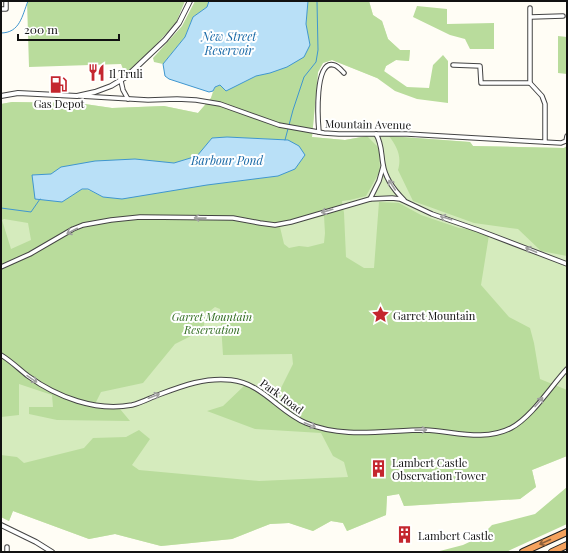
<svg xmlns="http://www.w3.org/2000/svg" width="568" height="553" viewBox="0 0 568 553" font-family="'Playfair Display',serif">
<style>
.green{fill:#d5ebbd}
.forest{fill:#b9dc9c;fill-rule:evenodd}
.water{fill:#b9e0f7;stroke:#3f96cf}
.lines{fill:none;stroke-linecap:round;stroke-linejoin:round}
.stream{stroke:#3f96cf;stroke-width:1}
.minor-casing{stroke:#444;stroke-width:5.5}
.tertiary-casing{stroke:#444;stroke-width:6}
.motorway-casing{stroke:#222;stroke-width:8}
.minor{stroke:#fff;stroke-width:3.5}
.tertiary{stroke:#fff;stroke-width:4}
.motorway{stroke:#f5a25d;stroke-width:6}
.oneway{stroke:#a0a0a0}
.oneway2{stroke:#8e613b}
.labels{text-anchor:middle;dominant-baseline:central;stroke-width:4;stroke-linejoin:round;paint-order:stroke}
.poi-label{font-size:11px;fill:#111;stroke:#fff;text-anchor:start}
.street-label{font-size:11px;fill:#111;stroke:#fff}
.park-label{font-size:11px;font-style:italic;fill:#2f6b1f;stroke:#fff}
.water-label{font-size:12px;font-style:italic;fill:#1768a6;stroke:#fff}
</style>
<rect width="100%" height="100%" fill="#fffdf5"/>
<!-- green -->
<polygon class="green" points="308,1 369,1 373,15 382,21 388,39 400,50 410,50 409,61 396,60 386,66 384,72 377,78 332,60 323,63 318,72 312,137 345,140 367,136 389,136 470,142 473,146 564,148 567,146 567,456 532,470 536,487 520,499 404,506 399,494 387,496 386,515 347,531 343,523 331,521 313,531 289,523 270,524 232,539 161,546 115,534 89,539 13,511 9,521 1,517 1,104 12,102 78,103 112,108 164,106 198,113 211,98 213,91 304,57"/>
<!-- forest -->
<g class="forest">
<polygon points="27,1 185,1 176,23 151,50 125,74 121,64 29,67"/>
<polygon points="195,1 209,1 207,7 193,17 185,37 163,64 154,62 153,58 182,26"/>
<path d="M 308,1 L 369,1 L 373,15 L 382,21 L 388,39 L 400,50 L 410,50 L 409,61 L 396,60 L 386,66 L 384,71 L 407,87 L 429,88 L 433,65 L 443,55 L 448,61 L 448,103 L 417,99 L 395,91 L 377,78 L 332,60 L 323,63 L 318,72 L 312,137 L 345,140 L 367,136 L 379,148 L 380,171 L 366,196 L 350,200 L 342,201 L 344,213 L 346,257 L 364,268 L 374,268 L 379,202 L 399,203 L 421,215 L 459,228 L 478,230 L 489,235 L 481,285 L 509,317 L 530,328 L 534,343 L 540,379 L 567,390 L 567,456 L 532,470 L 536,487 L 520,499 L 404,506 L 399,494 L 387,496 L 386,515 L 347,531 L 343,523 L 331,521 L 313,531 L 289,523 L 270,524 L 232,539 L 161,546 L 115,534 L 89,539 L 13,511 L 9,521 L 1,517 L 1,455 L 17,457 L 24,463 L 84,448 L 93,438 L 126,437 L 139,430 L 150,439 L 132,465 L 139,470 L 259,481 L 348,477 L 344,462 L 333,456 L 321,433 L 255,429 L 207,411 L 223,406 L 245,385 L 278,394 L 293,364 L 292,354 L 223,355 L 220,309 L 215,307 L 206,314 L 203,330 L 175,344 L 143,383 L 101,392 L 94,406 L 120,409 L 130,421 L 57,420 L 29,414 L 29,407 L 53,407 L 52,395 L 19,384 L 19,415 L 1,417 L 1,104 L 12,102 L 78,103 L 112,108 L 164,106 L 198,113 L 211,98 L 215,87 L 220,85 L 222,86 L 244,82 L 256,76 L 270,73 L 310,45 L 306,24 ZM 227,137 L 288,140 L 278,176 L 103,197 C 80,185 83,188 62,202 L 32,175 L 51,174 L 135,159 L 174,163 L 197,156 L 212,138 ZM 324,216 L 325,233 L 324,243 L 308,247 L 299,246 L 289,248 L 284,244 L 280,227 ZM 4,219 L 28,223 L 31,240 L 11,249 L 2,220 Z"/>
<polygon points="417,6 447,9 447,24 494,23 494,49 470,49 465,39 450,35 413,17"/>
<polygon points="558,36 567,37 567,74 558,73"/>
<path d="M 389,136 L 470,142 L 473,146 L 564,148 L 567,146 L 567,256 L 541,251 L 518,229 L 474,223 L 413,201 L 398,170 C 402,156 397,147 389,136 Z"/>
<polygon points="567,487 567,524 506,552 436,552 463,545 480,537 492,525 535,514"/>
</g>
<!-- water -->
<g class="water">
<polygon points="209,1 308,1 306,24 310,45 304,57 287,67 270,73 256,76 226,91 220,85 215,87 213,91 209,92 169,79 165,76 163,64 185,37 193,17 207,7"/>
<polygon points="227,137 288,140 299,146 305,155 295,169 278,176 207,185 122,199 103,197 88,189 82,189 62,202 35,199 32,175 51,174 61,167 95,161 135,159 174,163 197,156 212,138"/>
</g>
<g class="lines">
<!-- stream -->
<g class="stream">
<path d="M 1,33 C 20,33 22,16 28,1"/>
<polyline points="285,140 293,110 304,77 316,62 318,50 317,1"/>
<polyline points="1,208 31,212 40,199"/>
</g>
<defs>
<g id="minor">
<polyline points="530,8 530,83 542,96 545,104 545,142"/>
<polyline points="1,9 6,9 6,1"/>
<polyline points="531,17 563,16"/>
<polyline points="453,65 480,66 481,83 530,83"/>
<polyline points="121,81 123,90 128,99"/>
<polyline points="80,96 148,100 177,99 196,100 220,104 279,125 324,133 339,134 407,134 561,143 566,141 567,136"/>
<path d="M 319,132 C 318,121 314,59 334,65 C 338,66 341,70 344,73"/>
<path d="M 376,134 C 382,144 381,153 383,164 C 385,178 394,190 404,200"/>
<polyline points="370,199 379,181 383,167"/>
<polyline points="1,267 30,254 73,229 83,225 111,220 140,217 233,218 260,223 275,225 291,222 370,199 392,198 400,199 432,214 478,230 567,264"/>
<path d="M 1,355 C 11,361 19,369 28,376 C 57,397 96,412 132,405 C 141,403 150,398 158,395 C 182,386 205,377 231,380 C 262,383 279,412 306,423 C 343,439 386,430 425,430 C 453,431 484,442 511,428 C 532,417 551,386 567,369"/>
<polyline points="7,547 7,552"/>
</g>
<g id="tertiary">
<polyline points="1,96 18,93 77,96 95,92 111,86 126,77 165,40 179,23 190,1"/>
<polyline points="1,525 36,542 52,552"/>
</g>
<g id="motorway">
<polyline points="523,552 567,532"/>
<polyline points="552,552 567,545"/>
</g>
</defs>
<!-- minor casing -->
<use href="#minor" class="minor-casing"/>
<!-- tertiary casing -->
<use href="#tertiary" class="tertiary-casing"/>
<!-- motorway casing -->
<use href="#motorway" class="motorway-casing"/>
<!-- minor -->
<use href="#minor" class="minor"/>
<!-- tertiary -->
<use href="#tertiary" class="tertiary"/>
<!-- motorway -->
<use href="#motorway" class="motorway"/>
</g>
<!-- one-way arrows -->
<defs><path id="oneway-shaft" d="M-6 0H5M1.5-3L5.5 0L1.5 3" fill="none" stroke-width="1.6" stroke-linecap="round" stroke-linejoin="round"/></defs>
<g class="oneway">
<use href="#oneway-shaft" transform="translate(392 185) rotate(-123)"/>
<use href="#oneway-shaft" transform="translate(327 211) rotate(164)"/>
<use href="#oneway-shaft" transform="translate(200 218) rotate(-179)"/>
<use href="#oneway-shaft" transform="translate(446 218) rotate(-162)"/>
<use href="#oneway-shaft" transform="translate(72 231) rotate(153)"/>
<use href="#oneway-shaft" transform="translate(531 250) rotate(-157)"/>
<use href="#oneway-shaft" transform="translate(32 379) rotate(34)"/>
<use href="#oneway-shaft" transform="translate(154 396) rotate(-21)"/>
<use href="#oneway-shaft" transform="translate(539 402) rotate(-49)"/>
<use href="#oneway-shaft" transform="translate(310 425) rotate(22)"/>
<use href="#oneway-shaft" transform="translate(421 430) rotate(-1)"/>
</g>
<use class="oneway2" href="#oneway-shaft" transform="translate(545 542) rotate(156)"/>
<!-- icons -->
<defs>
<symbol id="restaurant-bare" viewBox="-9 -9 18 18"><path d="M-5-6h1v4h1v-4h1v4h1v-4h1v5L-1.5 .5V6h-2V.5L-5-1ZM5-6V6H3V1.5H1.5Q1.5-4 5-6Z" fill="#c4262e" stroke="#fff" stroke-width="2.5" paint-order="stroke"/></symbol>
<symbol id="fuel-bare" viewBox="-9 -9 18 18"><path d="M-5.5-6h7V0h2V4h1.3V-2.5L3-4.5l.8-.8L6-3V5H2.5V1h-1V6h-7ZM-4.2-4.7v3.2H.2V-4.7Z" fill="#c4262e" stroke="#fff" stroke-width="2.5" paint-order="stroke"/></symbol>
<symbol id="sight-bare" viewBox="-9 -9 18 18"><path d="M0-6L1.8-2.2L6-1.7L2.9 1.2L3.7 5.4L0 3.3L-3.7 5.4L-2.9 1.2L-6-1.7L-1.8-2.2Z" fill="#c4262e" stroke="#fff" stroke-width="2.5" paint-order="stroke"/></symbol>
<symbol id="building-bare" viewBox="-9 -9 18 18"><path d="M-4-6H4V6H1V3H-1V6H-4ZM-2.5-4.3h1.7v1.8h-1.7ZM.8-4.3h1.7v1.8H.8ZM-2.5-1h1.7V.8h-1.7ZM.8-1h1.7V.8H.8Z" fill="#c4262e" stroke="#fff" stroke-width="2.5" paint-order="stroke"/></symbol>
</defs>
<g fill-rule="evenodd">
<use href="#restaurant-bare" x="84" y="60" width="25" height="25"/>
<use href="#fuel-bare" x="46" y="72" width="25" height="25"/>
<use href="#sight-bare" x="368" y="302" width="25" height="25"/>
<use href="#building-bare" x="366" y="456" width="25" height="25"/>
<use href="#building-bare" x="392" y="522" width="25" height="25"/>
</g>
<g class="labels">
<!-- poi labels -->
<g class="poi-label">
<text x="109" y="73">Il Truli</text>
<text x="59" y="103" text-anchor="middle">Gas Depot</text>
<text x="393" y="315">Garret Mountain</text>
<text x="392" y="462">Lambert Castle<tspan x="392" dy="13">Observation Tower</tspan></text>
<text x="418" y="535">Lambert Castle</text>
</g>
<!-- street labels -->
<g class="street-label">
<text transform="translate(368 124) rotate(1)">Mountain Avenue</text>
<text transform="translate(282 396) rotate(36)">Park Road</text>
</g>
<!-- park labels -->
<g class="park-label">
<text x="212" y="316">Garret Mountain<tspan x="212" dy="13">Reservation</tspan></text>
</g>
<!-- water labels -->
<g class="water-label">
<text x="229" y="36">New Street<tspan x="229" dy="14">Reservoir</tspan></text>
<text x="227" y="160">Barbour Pond</text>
</g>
</g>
<!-- border -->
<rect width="568" height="553" fill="none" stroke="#111111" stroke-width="4"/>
<!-- scale -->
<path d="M18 34v6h101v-6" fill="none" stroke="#111111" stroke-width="2"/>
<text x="24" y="34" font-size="12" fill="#111111" stroke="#ffffff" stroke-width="3" paint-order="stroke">200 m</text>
</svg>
